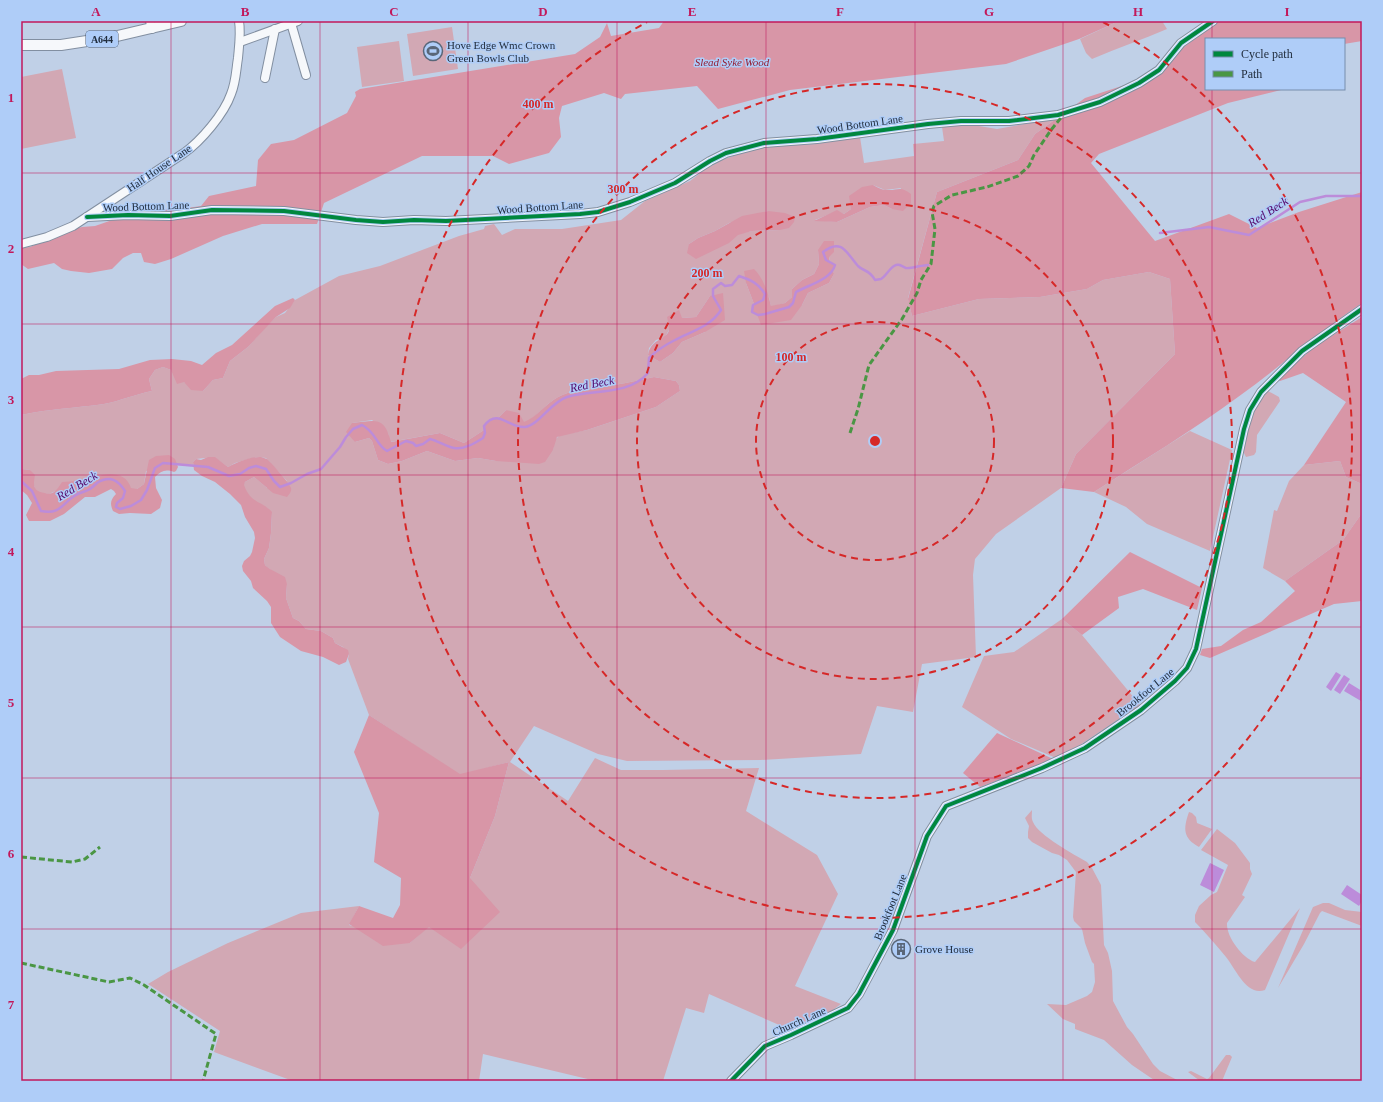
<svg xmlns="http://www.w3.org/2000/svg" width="1383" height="1102" viewBox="0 0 1383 1102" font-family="'Times New Roman',serif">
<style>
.green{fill:#d2a8b4;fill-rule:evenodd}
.forest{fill:#d896a7}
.water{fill:#bc8cda}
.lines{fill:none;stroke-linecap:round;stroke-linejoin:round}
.stream{stroke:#bc8cda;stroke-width:2.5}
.minor-casing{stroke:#828fa1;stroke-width:10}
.major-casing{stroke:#828fa1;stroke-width:12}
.minor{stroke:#f6f8fb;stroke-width:8}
.major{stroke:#f6f8fb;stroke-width:10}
.quiet{stroke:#4a9644;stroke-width:3;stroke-dasharray:6 3;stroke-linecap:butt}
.cycleway-casing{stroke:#afcdf8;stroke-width:6}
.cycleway{stroke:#00873e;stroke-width:4}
.grid{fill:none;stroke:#c2185b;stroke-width:1;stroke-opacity:0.55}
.ring{fill:none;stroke:#d62828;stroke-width:2;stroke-dasharray:7 5}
.labels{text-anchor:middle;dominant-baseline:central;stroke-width:3;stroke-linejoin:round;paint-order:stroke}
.shield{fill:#afcdf8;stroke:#4c5d75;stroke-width:1}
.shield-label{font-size:10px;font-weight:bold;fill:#212d3d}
.poi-label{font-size:11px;fill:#212d3d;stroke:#afcdf8;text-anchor:start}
.park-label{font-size:11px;font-style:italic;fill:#951c31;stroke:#afcdf8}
.street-label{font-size:11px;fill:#212d3d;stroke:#afcdf8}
.water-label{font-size:12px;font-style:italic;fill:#550769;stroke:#afcdf8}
.centre{fill:#d62828;stroke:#afcdf8;stroke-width:2}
.ring-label{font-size:12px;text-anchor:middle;font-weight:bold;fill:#d62828;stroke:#afcdf8;stroke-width:3;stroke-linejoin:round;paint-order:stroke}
.neatline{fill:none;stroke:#c2185b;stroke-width:1.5}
.grid-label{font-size:13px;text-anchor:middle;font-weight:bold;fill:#c2185b}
</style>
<rect width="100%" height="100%" fill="#c0d0e7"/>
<!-- green -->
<g class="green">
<path d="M 1119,21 L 1162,21 L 1167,29 C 1142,40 1117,48 1092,59 L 1086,53 L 1080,39 Z"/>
<polygon points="452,27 458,69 413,76 407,34"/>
<polygon points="399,41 404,81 362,87 357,47"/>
<polygon points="62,69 76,138 21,149 21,77"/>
<path d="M 1057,118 L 1035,134 L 1018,160 L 937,192 L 908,298 L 912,316 L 979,299 L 1040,297 L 1087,289 L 1103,280 L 1149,272 L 1170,279 L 1175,354 L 1076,454 L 1061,488 L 996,534 L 975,559 L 973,575 L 976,657 L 922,664 L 913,712 L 877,706 L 861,754 L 760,760 L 627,761 L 598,754 L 534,726 L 510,762 L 568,801 L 595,758 L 621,770 L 663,770 L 759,768 L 746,811 L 817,855 L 838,894 L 795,986 L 841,1004 L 818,1021 L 786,1028 L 709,994 L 704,1013 L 686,1008 L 663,1081 L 596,1081 L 483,1054 L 479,1081 L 293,1081 L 214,1052 L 220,1031 L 148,984 L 168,972 L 228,943 L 301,913 L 359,906 L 349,925 L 410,943 L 429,926 L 470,878 L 495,816 L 509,762 L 460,775 L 369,715 L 348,659 L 349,654 L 343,647 L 335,643 L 333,638 L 321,631 L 306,629 L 299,621 L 293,618 L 286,598 L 287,584 L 265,565 L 264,559 L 269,548 L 271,533 L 272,513 C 268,508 264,506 258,503 C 251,500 246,492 243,485 L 245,482 L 254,477 L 259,481 L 267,488 L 287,481 L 266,458 L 259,457 L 252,458 L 235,463 L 228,467 L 214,457 L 196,459 L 193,462 L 193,465 L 178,464 L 177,463 L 146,471 L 144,484 L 137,489 L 131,489 L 103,475 L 77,481 L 49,494 L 39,493 L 35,489 L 30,470 L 22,469 L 21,415 C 48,409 76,408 104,404 C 120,401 136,394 152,391 L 149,379 L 155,370 L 163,367 L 171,370 L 184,382 L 203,391 L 213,380 L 223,378 L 230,361 L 248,347 L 265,328 L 276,317 L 285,313 L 295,300 L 339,276 L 380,266 L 459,236 L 484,229 L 485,226 L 494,224 L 502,235 L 515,229 L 562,229 L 621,220 L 645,201 L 690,181 L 704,170 L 722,160 L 756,148 L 774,146 L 816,144 L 860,137 L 864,163 L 914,156 L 913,144 L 944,141 L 942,127 L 967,124 L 997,129 ZM 873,185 L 885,190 L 901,188 L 892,209 L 884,205 L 870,207 L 837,222 L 815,220 L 837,211 L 844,214 L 851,209 ZM 768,211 L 780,230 L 752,231 L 689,244 L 698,238 L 715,231 L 729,223 ZM 818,250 L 829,257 L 834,274 L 829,283 L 808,293 L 802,305 L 752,308 L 754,304 L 746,283 L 769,297 L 771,307 L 785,303 L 792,297 L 792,289 L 802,280 L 814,274 L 819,264 ZM 710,296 L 705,332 L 682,342 L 673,353 L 660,362 L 648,355 L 649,348 L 656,340 L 665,337 L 669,330 L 682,318 L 696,317 ZM 654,377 L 676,381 L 679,385 L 680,391 L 656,407 L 587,430 L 561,435 C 554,438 554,443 553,450 L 496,461 L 478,458 L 455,461 L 427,451 L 402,461 L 388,464 L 378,460 L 372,441 L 369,438 L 355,442 L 352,423 L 372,420 L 388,433 L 390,442 L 440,433 L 464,443 L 484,430 L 484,426 L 488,420 L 498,418 L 506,410 L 524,423 C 537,417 545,404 558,397 C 571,390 583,391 597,388 C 616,385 635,381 654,377 Z"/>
<polygon points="1268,391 1279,397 1280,401 1257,435 1256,452 1254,455 1246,457 1243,451 1252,414 1259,400"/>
<polygon points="1190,431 1232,450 1210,551 1147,524 1126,507 1094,492"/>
<polygon points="1340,461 1346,477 1362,484 1362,513 1343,540 1285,581 1263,568 1274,510 1277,511 1289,481 1304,465"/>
<polygon points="1062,619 1082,635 1140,705 1080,745 1056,758 1011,739 962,707 984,656 1014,652"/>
<path d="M 1032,810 C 1032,814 1031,818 1033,822 C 1038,835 1075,855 1087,862 L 1092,868 L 1101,885 L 1104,945 L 1108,953 L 1112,971 L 1113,1001 L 1127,1027 L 1133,1034 L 1153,1064 L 1160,1071 L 1179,1081 L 1157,1081 L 1154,1080 L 1132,1065 L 1104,1040 L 1075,1029 L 1075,1024 L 1063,1019 L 1047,1004 L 1066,1005 L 1087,996 L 1092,992 L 1095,982 L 1094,964 L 1092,962 L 1085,943 L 1082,929 L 1074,921 L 1073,917 L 1076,872 L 1067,860 L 1059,855 L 1052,853 L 1032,842 L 1028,838 L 1028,832 L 1029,826 L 1025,818 Z"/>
<path d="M 1189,812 L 1192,813 L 1196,817 L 1197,823 L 1212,829 L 1199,847 C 1183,838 1183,829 1189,812 Z"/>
<path d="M 1217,829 L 1235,843 L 1250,863 L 1250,869 L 1252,874 L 1242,895 L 1245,897 L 1227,923 C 1226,936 1242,958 1255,962 L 1300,908 L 1265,990 C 1247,997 1235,968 1226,957 C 1216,945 1206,933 1195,922 L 1195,915 L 1199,906 L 1211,895 L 1217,892 L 1228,865 L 1201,850 Z"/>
<polygon points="1323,903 1329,903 1345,910 1362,912 1362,926 1322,911 1320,913 1304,944 1278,988 1313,907"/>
<polygon points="1226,1055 1230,1055 1232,1057 1222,1081 1200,1081 1188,1072 1191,1071 1207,1079 1209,1078"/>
</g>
<!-- forest -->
<g class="forest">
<polygon points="664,21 1119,21 1079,39 1006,64 790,90 718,109 697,86 625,94 621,99 604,93 562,106 559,118 561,137 549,153 509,164 493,156 422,156 324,203 317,224 262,224 223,236 171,259 155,264 144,262 141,253 133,253 123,258 112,269 89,273 71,271 62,269 54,263 28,269 21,264 21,248 30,247 64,232 82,227 95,226 118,218 120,210 180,209 201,206 209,196 256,186 258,160 271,144 294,140 347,113 356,96 355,92 360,89 575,54 600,37 607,23 611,36 659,28"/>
<path d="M 1219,21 L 1362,21 L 1362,41 L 1344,44 L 1344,39 L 1206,39 L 1206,89 L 1285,89 L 1228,103 L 1099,154 L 1091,163 L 1155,241 L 1229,214 L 1257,228 L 1299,212 L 1362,192 L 1362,303 C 1319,332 1280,367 1238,397 C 1192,431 1142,461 1094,492 L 1061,488 L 1076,454 L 1175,354 L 1170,279 L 1149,272 L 1103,280 L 1087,289 L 1040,297 L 979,299 L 912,316 L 908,299 L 937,192 L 1018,160 L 1035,134 L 1085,98 L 1137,81 Z"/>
<path d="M 873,185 C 877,187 882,190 886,190 C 898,191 899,185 911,194 L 911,203 L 903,211 L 892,209 L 884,205 L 870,207 L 837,222 L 814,221 L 837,210 L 844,214 L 851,209 L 849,196 L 862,187 Z"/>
<polygon points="768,211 785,213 795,217 794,222 789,228 780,230 752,231 738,235 729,243 696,259 687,253 689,244 698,238 715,231 742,216"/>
<path d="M 824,241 L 834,241 L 834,252 L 829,257 L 830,262 L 835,265 L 833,270 L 834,274 L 829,283 L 808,293 L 802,305 L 791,320 L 761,325 L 757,314 L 752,312 L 753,305 L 754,304 L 746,283 L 744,271 L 754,269 C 764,279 768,293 771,306 L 785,303 L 792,297 L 792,289 L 802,280 L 814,274 L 819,264 L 818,250 Z"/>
<path d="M 723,293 L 725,320 L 705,332 L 682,342 L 673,353 L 660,362 L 648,355 C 651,338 667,340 669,330 C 669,326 668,321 667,317 L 679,310 L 682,318 L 696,317 L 710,296 Z"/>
<path d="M 293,298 L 295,300 L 290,308 L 276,317 L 248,347 L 230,361 L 223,378 L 213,380 L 203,391 L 191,390 L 184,382 L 177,384 L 171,370 L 163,367 L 155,370 L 149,379 L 152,391 C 136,394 120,401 104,404 C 76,408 48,409 21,415 L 21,379 L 29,375 L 39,375 L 56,371 L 119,369 L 150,360 L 172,359 L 191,361 L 202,365 L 216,353 L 232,345 L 275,306 Z"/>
<polygon points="1362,317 1362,484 1346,477 1340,461 1304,465 1346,402 1303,373 1280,381 1278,379 1314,347"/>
<path d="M 654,377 L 676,381 L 679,385 L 680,391 L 656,407 L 587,430 L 557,437 L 553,450 L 545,462 L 539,464 L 496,461 L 478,458 L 455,461 L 427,451 L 402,461 L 388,464 L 378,460 L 372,441 L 369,438 L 355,442 L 346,432 L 352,423 C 375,421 384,415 391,442 L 440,433 L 464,443 L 484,430 L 484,426 L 488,420 L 498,418 L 506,410 L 519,413 L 524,422 C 537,417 545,404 558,397 C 571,390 583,391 597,388 C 616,385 635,381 654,377 Z"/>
<path d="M 169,455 L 175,459 L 178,467 L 176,471 L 174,472 C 165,469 161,471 155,477 L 156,488 L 162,500 L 160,508 L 151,514 L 130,513 L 119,514 L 113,511 C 110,504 110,500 116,494 L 114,491 L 111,489 L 95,497 L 85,497 L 64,514 L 50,521 L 29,521 L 26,515 L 32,503 L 27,495 L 21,490 L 21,465 L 22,469 L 30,470 L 35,475 C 33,485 33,492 45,493 C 48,494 51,494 54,492 C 57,490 60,485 62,482 C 67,482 73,481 78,480 C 95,477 124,465 131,488 L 137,489 L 144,484 L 149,460 L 156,456 Z"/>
<path d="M 208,457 L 215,457 L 228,467 C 236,463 252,456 261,457 C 263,458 265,458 267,459 C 271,462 290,484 291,488 C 292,492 289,494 287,497 L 273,493 L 254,477 L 245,482 L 244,485 C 251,504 261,500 272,512 L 271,533 L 269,548 L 264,559 L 265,565 L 270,569 L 285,577 L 287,584 L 286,598 L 293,618 L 299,621 L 306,629 L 321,631 L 333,638 L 335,643 L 348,650 L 349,654 L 346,662 L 339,665 L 323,657 L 301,651 L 280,637 L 271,623 L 271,607 L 267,601 L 253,588 L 251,581 L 243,571 L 242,566 L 244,561 L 250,556 L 252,552 L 255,538 L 254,532 L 245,517 L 241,505 L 230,494 L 215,482 L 202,476 L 194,470 L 193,462 L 196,459 L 201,460 Z"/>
<polygon points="1362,513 1362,601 1334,604 1210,658 1200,655 1202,649 1221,646 1243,630 1261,622 1295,591 1285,581 1343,540"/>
<polygon points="1130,552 1202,588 1197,610 1143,589 1118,597 1119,608 1082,635 1062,619"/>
<polygon points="369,715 460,774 509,762 495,816 470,878 500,912 461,949 429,927 410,943 383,946 349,924 359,906 393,918 400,905 401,878 374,862 379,813 354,752"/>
<polygon points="997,733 1053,759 980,787 963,773"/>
</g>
<!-- water -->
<g class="water">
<polygon points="1336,672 1341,675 1331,691 1326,687"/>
<polygon points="1344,675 1350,679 1340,694 1334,690"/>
<polygon points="1349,683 1362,691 1361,701 1344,691"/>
<polygon points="1210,863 1224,870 1214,892 1200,885"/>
<polygon points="1347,885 1362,895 1362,901 1359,906 1341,894"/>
</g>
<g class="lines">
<!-- stream -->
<g class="stream">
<polyline points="1160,233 1209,227 1249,235 1300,202 1326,196 1362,196"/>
<path d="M 21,481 L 32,491 L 41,511 C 61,515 62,503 76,495 C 80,492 86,492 90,489 C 93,487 95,485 97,483 C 110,475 118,480 125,491 L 123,498 L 117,503 L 116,507 L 120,509 L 131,506 L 141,500 L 147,490 L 155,468 L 163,463 L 208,467 L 229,476 L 240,474 L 249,468 L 256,466 L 266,469 L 274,481 L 280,487 L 291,483 L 307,474 L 321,469 L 340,447 L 346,437 L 353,429 L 362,425 C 376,432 376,445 387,451 L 406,441 L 413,443 L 416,446 L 423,444 L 430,439 C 438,441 447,447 454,448 C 464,450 475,443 483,438 L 485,433 L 484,426 C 498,407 509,429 525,427 C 539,425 551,402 567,397 C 594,389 628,396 648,373 L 649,358 C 657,350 665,345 675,340 C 692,331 710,327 721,310 L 713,296 L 713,289 L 721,283 L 725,286 L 732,285 L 739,276 C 751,280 758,283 765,294 L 763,300 L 753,305 L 752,312 L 758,315 L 765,314 L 789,307 L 793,303 L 796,292 C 808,285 831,280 835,265 L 826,260 L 823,252 C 842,237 847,254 858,266 C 864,272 869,269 875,280 L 881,279 C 886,276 889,269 894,266 C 899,263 901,266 906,268 C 909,269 923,265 928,265"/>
</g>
<defs>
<g id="minor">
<polyline points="150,21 152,29"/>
<polyline points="291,23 306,75"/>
<polyline points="240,42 298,21"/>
<polyline points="265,78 275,29"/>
<polyline points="87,217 128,215 170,216 212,210 284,211 356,220 383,222 414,220 446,221 580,214 598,212 630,202 675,183 710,161 726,153 764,143 817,139 928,124 961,121 1009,121 1058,115 1100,102 1139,83 1159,70 1181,43 1213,21"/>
<path d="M 21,244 L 47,237 L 73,226 L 184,153 C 201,141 224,114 231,94 C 236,82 236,70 238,58 C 239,46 241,33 239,21"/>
<polyline points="731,1081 765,1046 791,1035 848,1008 859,994 893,930 927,836 946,806 1042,768 1085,748 1141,710 1175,681 1187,668 1196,649 1244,429 1250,410 1261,392 1302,351 1362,309"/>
</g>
<polyline id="major" points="21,45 61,45 113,37 181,21"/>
</defs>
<!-- minor casing -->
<use href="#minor" class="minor-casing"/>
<!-- major casing -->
<use href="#major" class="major-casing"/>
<!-- minor -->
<use href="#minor" class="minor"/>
<!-- major -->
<use href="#major" class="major"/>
<!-- quiet -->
<g class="quiet">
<polyline points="850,433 858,409 869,365 902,319 917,293 921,280 931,264 935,229 932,212 934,206 952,195 987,187 1018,176 1029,166 1034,155 1051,130 1064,114"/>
<polyline points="21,857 72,862 85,859 100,847"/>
<polyline points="21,963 109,982 130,978 144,985 216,1034 203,1081"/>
</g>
<defs>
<g id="cycleway">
<polyline points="87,217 128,215 170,216 212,210 284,211 356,220 383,222 414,220 446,221 580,214 598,212 630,202 675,183 710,161 726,153 764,143 817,139 928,124 961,121 1009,121 1058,115 1100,102 1139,83 1159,70 1181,43 1213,21"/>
<polyline points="731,1081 765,1046 791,1035 848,1008 859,994 893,930 927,836 946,806 1042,768 1085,748 1141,710 1175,681 1187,668 1196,649 1244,429 1250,410 1261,392 1302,351 1362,309"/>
</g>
</defs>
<!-- cycleway casing -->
<use href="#cycleway" class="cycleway-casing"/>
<!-- cycleway -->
<use href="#cycleway" class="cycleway"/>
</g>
<!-- grid -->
<path class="grid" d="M 171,21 L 171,1081M 320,21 L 320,1081M 468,21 L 468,1081M 617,21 L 617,1081M 766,21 L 766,1081M 915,21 L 915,1081M 1063,21 L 1063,1081M 1212,21 L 1212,39M 1212,89 L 1212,1081M 21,173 L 1362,173M 21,324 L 1362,324M 21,475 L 1362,475M 21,627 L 1362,627M 21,778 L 1362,778M 21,929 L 1362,929"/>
<!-- distance rings -->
<g class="ring">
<circle cx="875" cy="441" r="119"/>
<circle cx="875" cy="441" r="238"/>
<circle cx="875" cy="441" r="357"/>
<path d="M1103 22A477 477 0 1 1 647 22"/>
</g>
<!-- icons -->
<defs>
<symbol id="stadium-ring" viewBox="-11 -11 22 22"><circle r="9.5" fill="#afcdf8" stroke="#596678" stroke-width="1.5"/><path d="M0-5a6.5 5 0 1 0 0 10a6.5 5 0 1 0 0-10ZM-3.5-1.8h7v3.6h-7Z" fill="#596678"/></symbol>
<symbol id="building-ring" viewBox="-11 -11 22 22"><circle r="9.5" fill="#afcdf8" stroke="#596678" stroke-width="1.5"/><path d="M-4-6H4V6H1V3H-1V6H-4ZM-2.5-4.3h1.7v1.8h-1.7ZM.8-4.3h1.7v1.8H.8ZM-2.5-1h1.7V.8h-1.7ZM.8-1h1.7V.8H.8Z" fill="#596678"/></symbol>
</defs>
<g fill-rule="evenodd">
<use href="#stadium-ring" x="422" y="40" width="22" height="22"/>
<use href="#building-ring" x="890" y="938" width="22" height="22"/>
</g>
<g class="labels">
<!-- shield labels -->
<rect class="shield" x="86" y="31" width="32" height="16" rx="3"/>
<g class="shield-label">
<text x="102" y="39">A644</text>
</g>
<!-- poi labels -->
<g class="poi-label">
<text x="447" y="45">Hove Edge Wmc Crown<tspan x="447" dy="13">Green Bowls Club</tspan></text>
<text x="915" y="949">Grove House</text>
</g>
<!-- park labels -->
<g class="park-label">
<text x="732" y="62">Slead Syke Wood</text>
</g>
<!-- street labels -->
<g class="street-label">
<text transform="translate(860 124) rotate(-8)">Wood Bottom Lane</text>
<text transform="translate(159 168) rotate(-34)">Half House Lane</text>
<text transform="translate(146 206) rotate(-2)">Wood Bottom Lane</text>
<text transform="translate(540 207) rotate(-4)">Wood Bottom Lane</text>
<text transform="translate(1145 692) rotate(-39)">Brookfoot Lane</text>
<text transform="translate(890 907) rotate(-68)">Brookfoot Lane</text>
<text transform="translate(799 1021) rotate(-24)">Church Lane</text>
</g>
<!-- water labels -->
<g class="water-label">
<text transform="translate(1268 212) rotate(-33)">Red Beck</text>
<text transform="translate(592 384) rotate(-11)">Red Beck</text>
<text transform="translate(77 486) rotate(-31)">Red Beck</text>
</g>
</g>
<circle cx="875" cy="441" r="6" class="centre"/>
<g class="ring-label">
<text x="538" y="108">400 m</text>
<text x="623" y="193">300 m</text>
<text x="707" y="277">200 m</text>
<text x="791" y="361">100 m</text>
</g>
<!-- border -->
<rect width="1383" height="1102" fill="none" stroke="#afcdf8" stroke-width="44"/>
<!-- legend -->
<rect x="1205" y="38" width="140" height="52" fill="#afcdf8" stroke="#768dad"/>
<rect x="1213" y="51" width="20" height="6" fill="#00873e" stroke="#768dad"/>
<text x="1241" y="58" font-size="12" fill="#212d3d">Cycle path</text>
<rect x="1213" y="71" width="20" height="6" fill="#4a9644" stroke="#768dad"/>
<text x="1241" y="78" font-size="12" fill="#212d3d">Path</text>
<rect x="22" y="22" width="1339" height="1058" class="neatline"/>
<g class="grid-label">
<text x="96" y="16">A</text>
<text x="245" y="16">B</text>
<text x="394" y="16">C</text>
<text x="543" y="16">D</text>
<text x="692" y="16">E</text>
<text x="840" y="16">F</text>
<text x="989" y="16">G</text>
<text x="1138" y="16">H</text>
<text x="1287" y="16">I</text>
<text x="11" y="102">1</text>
<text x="11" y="253">2</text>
<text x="11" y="404">3</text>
<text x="11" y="556">4</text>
<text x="11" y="707">5</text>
<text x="11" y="858">6</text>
<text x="11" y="1009">7</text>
</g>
</svg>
